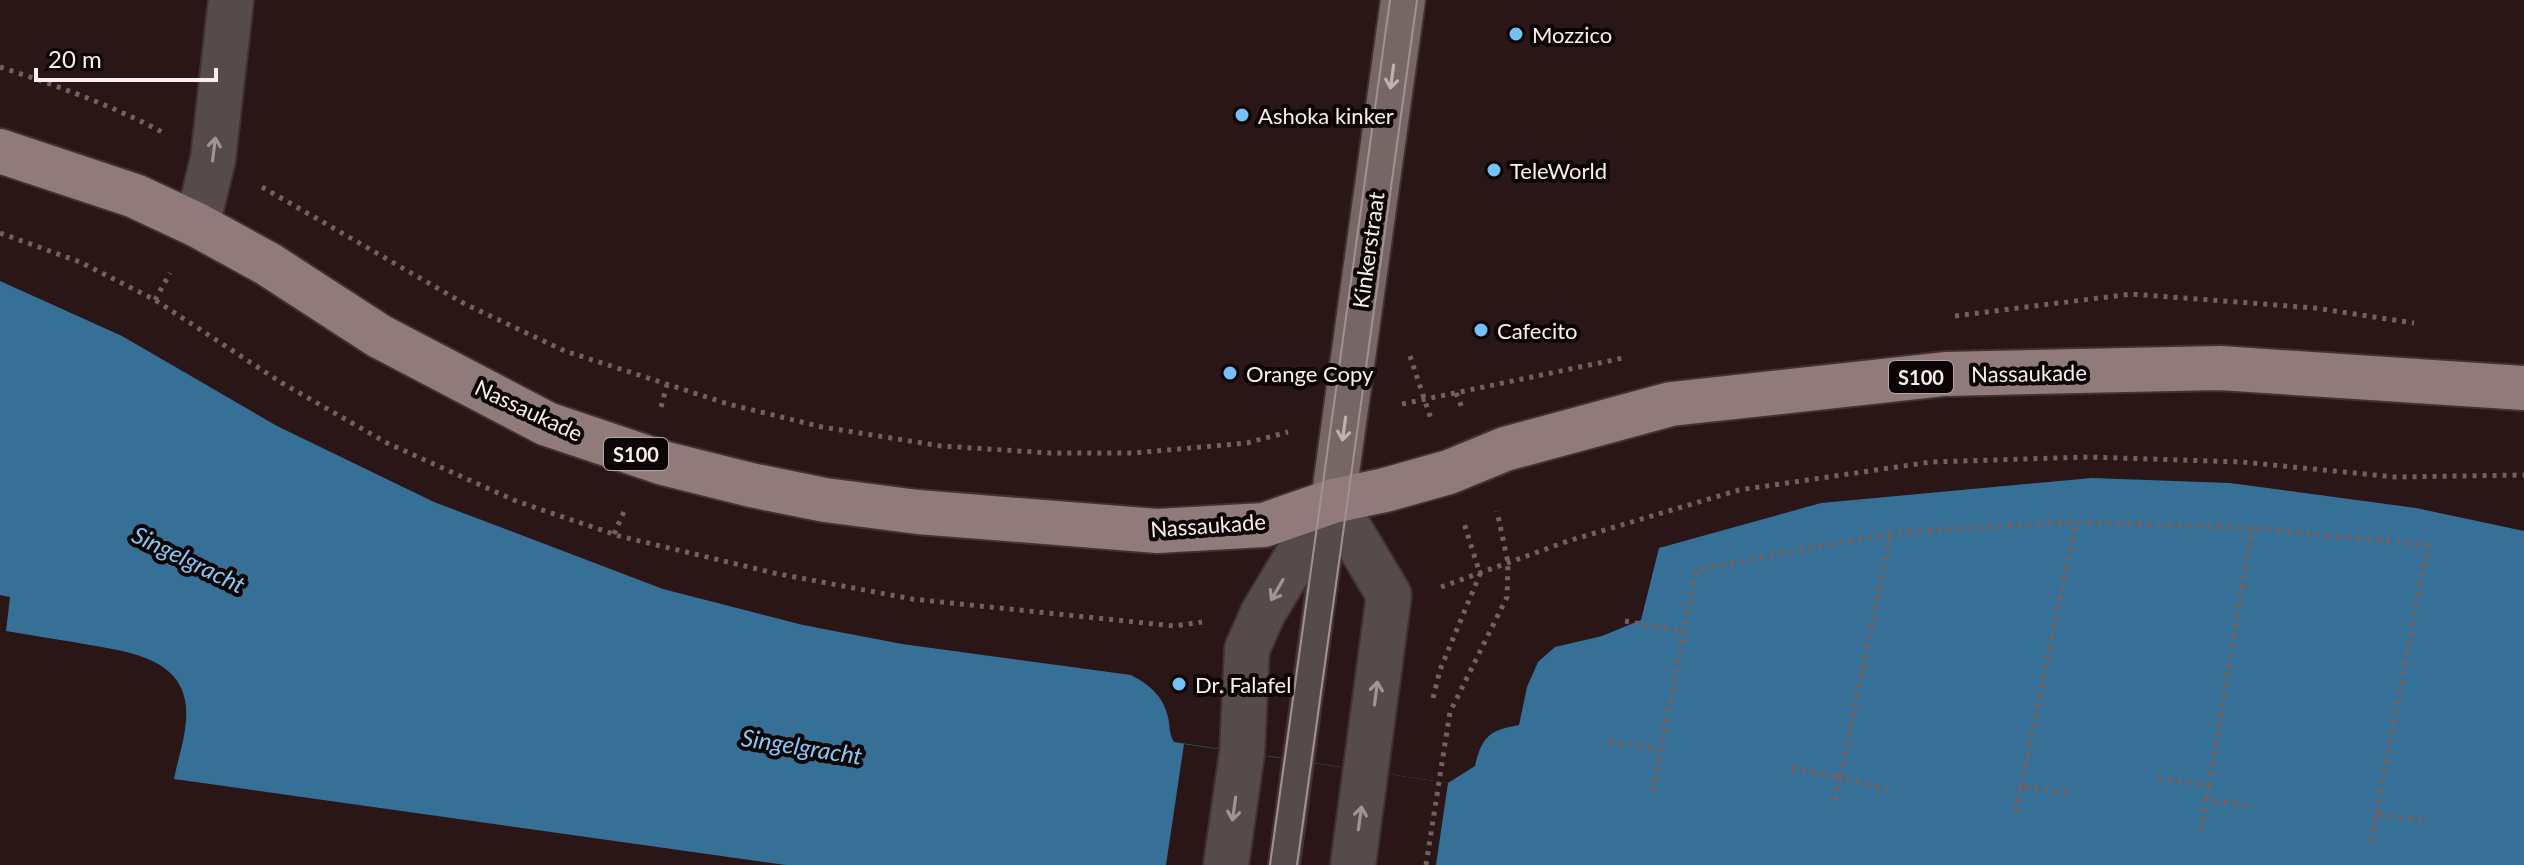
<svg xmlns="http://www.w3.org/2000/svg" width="2524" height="865" viewBox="0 0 2524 865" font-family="Lato,sans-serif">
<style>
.water{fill:#367097}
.pier{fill:#2a1616}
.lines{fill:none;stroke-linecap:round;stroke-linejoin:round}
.lane-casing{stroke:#433030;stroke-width:34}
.street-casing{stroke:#433030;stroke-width:48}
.secondary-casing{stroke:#433030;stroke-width:48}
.primary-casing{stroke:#433030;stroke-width:48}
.path{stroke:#736060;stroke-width:5;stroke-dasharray:4 6;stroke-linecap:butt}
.lane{stroke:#564b4b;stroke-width:30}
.street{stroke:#564b4b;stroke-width:44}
.secondary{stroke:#766;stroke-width:44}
.primary{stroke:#917a7a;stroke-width:44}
.tram{stroke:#a39191;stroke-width:2}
.oneway{stroke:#c1b0b0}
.oneway2{stroke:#a19494}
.poi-dot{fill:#75c0f6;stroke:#0c0505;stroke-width:3}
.labels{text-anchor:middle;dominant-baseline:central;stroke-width:8;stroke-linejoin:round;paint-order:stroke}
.shield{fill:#0c0505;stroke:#b5a7a7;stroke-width:2}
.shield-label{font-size:20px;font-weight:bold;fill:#fdeded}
.poi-label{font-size:22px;fill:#fdeded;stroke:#0c0505;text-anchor:start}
.street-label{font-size:22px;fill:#fdeded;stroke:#0c0505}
.water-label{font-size:24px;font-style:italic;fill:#88c8f7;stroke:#0c0505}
</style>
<rect width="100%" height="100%" fill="#2a1616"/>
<!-- water -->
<path class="water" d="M 0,281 L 122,336 L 277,426 L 434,502 L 663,589 L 803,625 L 902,644 L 1131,675 C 1150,685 1163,696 1168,717 C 1170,726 1169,734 1174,742 L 1448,783 L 1475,766 C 1482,736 1490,730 1519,725 L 1527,687 L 1538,662 L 1555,647 L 1602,636 L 1641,620 L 1659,548 L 1821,503 L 2092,478 L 2230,483 L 2416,508 L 2524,531 L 2524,865 L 786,865 L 174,779 C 179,754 190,725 185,700 C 177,654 115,650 79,643 C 54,639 30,635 6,631 L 10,597 L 0,595 Z"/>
<!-- pier -->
<polygon class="pier" points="1184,744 1448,783 1436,865 1166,865"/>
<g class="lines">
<defs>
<polyline id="lane" points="1284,865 1332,511"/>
<g id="street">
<polyline points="197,225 213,159 231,0"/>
<polyline points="1226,865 1242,753 1247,649 1263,613 1318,521 1333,501 1389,595 1353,865"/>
</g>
<polyline id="secondary" points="1333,501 1403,0"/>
<polyline id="primary" points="0,151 135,196 197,225 268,264 379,336 547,424 663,463 751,485 825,500 918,512 1157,531 1264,525 1333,501 1385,490 1449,472 1505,449 1671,404 1945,374 2220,368 2524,388"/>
</defs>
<!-- lane casing -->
<use href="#lane" class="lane-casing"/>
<!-- street casing -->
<use href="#street" class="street-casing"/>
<!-- secondary casing -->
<use href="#secondary" class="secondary-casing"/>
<!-- primary casing -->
<use href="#primary" class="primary-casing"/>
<!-- path -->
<g class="path">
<path d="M 0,67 C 55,85 111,105 162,132"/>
<polyline points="262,187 465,304 565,351 728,404 822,427 941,446 1050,453 1134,453 1247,443 1288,432"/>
<polyline points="0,233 80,262 155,300 282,383 387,443 516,501 619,536 774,573 912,599 1174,626 1202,622"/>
<polyline points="155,300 170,273"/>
<polyline points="1955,316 2131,294 2315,308 2414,323"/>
<polyline points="1410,356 1432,422"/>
<polyline points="1456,393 1463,410"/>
<polyline points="1402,404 1623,358"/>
<polyline points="661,407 667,385"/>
<polyline points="614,534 626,507"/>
<polyline points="1441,587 1568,541 1739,490 1931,462 2088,457 2242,462 2395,477 2524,475"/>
<polyline points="1625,621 1684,632"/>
<polyline points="1433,698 1440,670 1480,574 1464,523"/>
<polyline points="1609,741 1661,749 1696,570 1891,533 2076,522 2252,528 2428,545 2376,814"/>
<polyline points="1792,768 1840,777 1891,533"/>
<polyline points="2158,778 2209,786 2206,799"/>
<polyline points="2021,786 2076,522"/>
<polyline points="2209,786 2252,528"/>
<polyline points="1653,791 1661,749"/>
<polyline points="1835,800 1840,777 1889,790"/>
<polyline points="2016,812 2021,786 2070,793"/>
<polyline points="2200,831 2206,799 2254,807"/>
<polyline points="2371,841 2376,814 2425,821"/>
<polyline points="1426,865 1450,712 1507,597 1508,563 1497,511"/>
</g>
<!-- lane -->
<use href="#lane" class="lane"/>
<!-- street -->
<use href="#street" class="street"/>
<!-- secondary -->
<use href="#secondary" class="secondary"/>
<!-- primary -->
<use href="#primary" class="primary"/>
<!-- tram -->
<g class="tram">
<polyline points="1270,865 1390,0"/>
<polyline points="1297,865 1417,0"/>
</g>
</g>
<!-- one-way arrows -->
<defs><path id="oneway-shaft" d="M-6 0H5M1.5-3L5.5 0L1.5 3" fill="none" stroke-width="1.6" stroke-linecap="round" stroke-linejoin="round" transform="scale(2)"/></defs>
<g class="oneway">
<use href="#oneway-shaft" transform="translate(1392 77) rotate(98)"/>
<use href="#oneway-shaft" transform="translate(1344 429) rotate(98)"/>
</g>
<g class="oneway2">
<use href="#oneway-shaft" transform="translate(214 149) rotate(-83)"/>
<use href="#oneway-shaft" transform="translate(1277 590) rotate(120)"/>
<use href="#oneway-shaft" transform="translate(1376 693) rotate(-83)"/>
<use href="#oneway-shaft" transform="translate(1234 809) rotate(98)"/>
<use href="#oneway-shaft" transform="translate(1360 818) rotate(-82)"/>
</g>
<!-- markers -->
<g class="poi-dot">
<circle cx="1516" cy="34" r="8"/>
<circle cx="1242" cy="115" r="8"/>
<circle cx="1494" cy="170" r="8"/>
<circle cx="1481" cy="330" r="8"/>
<circle cx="1230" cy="373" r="8"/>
<circle cx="1179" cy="684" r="8"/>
</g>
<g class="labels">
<!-- shield labels -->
<g class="shield">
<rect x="1889" y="361" width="64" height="32" rx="6"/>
<rect x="604" y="438" width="64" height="32" rx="6"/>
</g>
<g class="shield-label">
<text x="1921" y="377">S100</text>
<text x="636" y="454">S100</text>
</g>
<!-- poi labels -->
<g class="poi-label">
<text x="1532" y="34">Mozzico</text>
<text x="1258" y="115">Ashoka kinker</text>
<text x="1510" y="170">TeleWorld</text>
<text x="1497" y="330">Cafecito</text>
<text x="1246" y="373">Orange Copy</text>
<text x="1195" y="684">Dr. Falafel</text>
</g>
<!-- street labels -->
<g class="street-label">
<text transform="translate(1368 250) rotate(-82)">Kinkerstraat</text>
<text transform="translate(2029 373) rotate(-1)">Nassaukade</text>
<text transform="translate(529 410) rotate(25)">Nassaukade</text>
<text transform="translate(1208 525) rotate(-4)">Nassaukade</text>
</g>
<!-- water labels -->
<g class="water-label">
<text transform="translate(189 559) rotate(26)">Singelgracht</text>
<text transform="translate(802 746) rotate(9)">Singelgracht</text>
</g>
</g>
<!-- scale -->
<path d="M36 68v12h180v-12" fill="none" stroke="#fdeded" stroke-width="4"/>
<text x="48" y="68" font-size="24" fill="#fdeded" stroke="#0c0505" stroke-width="6" paint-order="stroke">20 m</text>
</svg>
